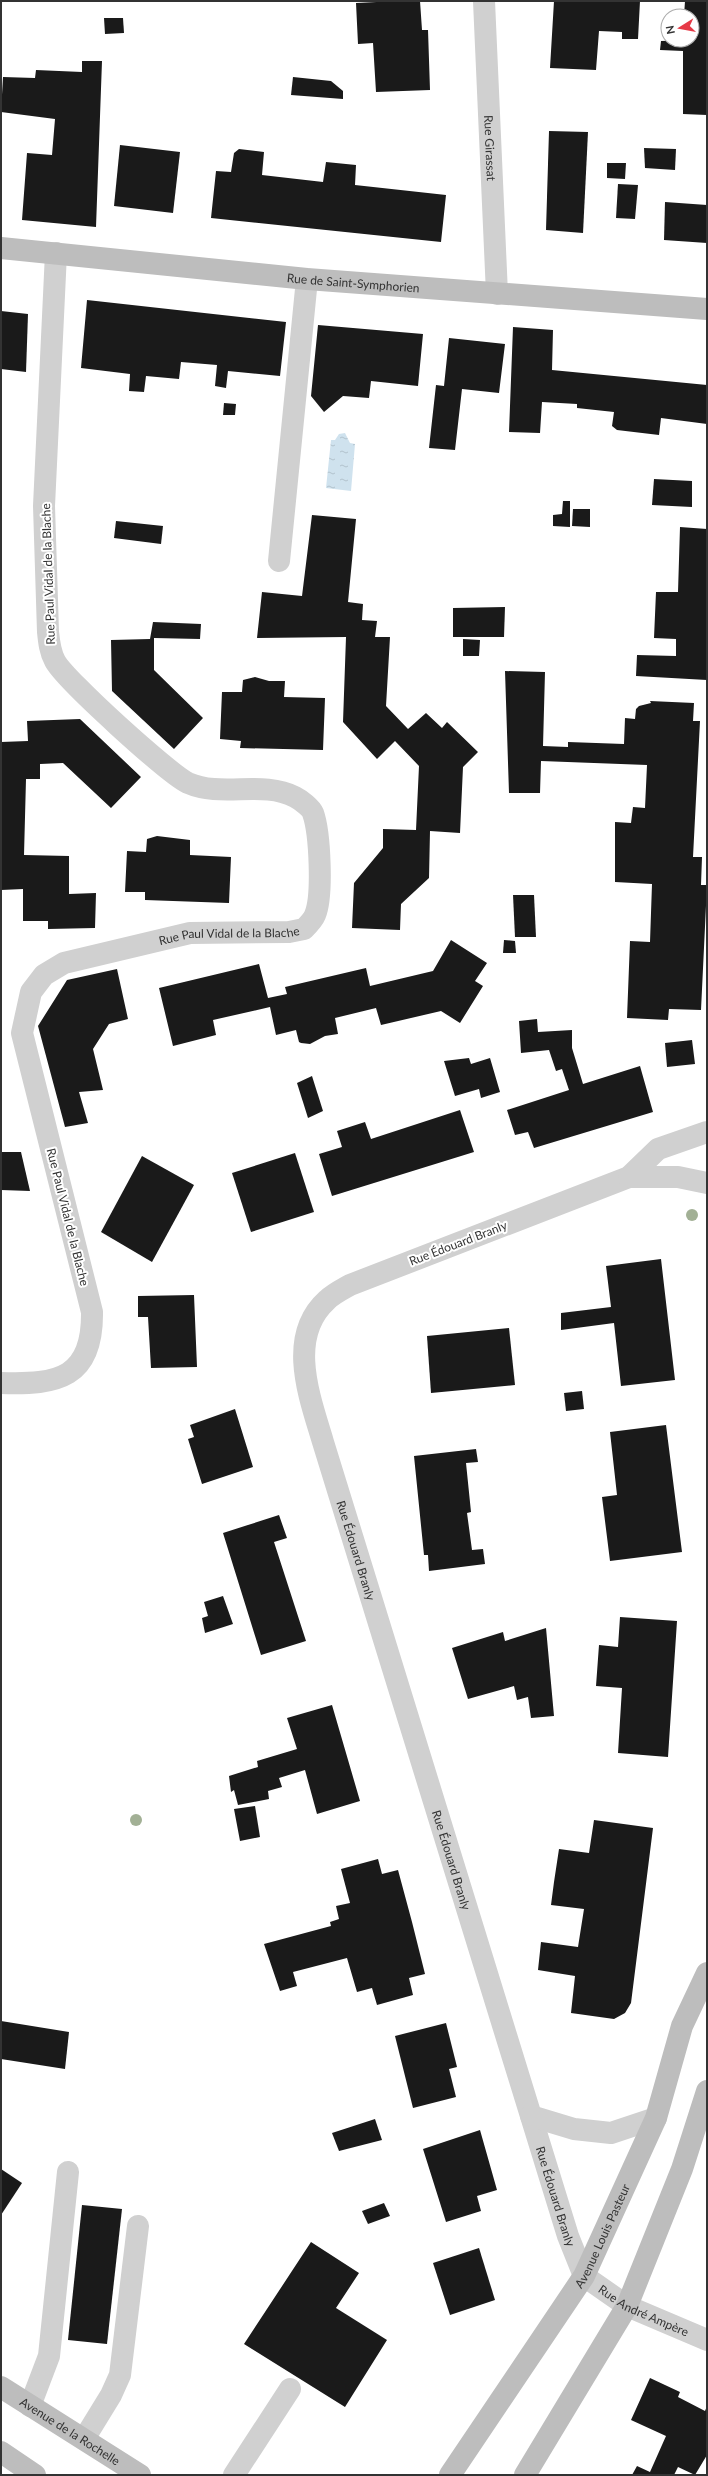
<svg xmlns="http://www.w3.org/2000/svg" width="708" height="2476" viewBox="0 0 708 2476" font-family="Lato,sans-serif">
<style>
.water{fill:url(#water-ripples)}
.building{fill:#1a1a1a}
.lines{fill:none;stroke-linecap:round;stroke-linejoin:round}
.lane{stroke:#d0d0d0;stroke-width:22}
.street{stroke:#d0d0d0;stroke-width:22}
.secondary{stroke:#bdbdbd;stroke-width:22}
.tree{fill:#a2b095}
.labels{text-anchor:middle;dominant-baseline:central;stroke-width:4;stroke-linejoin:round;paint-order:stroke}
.street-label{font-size:12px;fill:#333;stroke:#fff}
</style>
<defs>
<pattern id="water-ripples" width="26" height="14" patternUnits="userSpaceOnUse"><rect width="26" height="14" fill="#cfe2ee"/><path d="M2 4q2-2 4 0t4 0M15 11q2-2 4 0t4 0" fill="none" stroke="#b2c2cd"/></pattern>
</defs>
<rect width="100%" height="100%" fill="#fff"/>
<!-- water -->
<polygon class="water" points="345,433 350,443 355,444 351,491 326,488 331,440 335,440 339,434"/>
<!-- building -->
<g class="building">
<polygon points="397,1 420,1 422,30 428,30 430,90 376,92 373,43 358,44 356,3"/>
<polygon points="554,1 640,1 638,39 622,39 622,32 599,31 596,70 550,68"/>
<polygon points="685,1 707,1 707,115 683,114 683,51 660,50 661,41 692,40 692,16 684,16"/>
<polygon points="104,18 123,18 124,33 105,34"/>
<polygon points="82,61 102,61 96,227 22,220 27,153 52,155 55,119 1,112 3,77 35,78 36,70 82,72"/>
<polygon points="293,77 331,81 343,91 343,99 291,95"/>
<polygon points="549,131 588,132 583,233 546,230"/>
<polygon points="120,145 180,152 173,213 114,206"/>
<polygon points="644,148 676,149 675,170 645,168"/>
<polygon points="239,149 264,152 262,175 323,182 326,162 356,165 355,185 446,195 441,242 211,218 216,171 231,172 234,153"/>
<polygon points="607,163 626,163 625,179 607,178"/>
<polygon points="618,184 638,185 635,219 616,218"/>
<polygon points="665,202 707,205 707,243 664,240"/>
<polygon points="87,300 286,322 280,376 228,371 226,388 215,386 217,365 181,362 179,379 146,376 144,392 129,391 130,374 81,368"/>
<polygon points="1,311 28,314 26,372 1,369"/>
<polygon points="318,325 423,334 418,386 371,381 369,398 343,396 324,412 311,396"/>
<polygon points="513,327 553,330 552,370 707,385 707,424 661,418 659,435 617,430 612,426 614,412 577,408 577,404 542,402 540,433 509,432"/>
<polygon points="449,338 505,344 499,393 462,389 455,450 429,448 436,385 444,386"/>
<polygon points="224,403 236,404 235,415 223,415"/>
<polygon points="654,479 692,481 692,507 652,505"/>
<polygon points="563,501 570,501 570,527 553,526 553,515 562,514"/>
<polygon points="573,509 590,509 590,527 572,526"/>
<polygon points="312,515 356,519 348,602 363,604 362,620 377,621 375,637 390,637 386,706 408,729 426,713 442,728 447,722 478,752 463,767 460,833 430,831 429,878 401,904 400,930 352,928 354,883 383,848 383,829 416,830 419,766 395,741 377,759 343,722 346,637 257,638 262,592 302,596"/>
<polygon points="116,521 163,526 161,544 114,538"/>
<polygon points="680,527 707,529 707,680 636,676 637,655 676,656 676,639 654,638 656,592 678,592"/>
<polygon points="505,607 504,637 453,637 453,608"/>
<polygon points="153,622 201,624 200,639 154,638 154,670 203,718 174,749 112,691 111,640 150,639"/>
<polygon points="463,639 480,640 479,656 463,656"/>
<polygon points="505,671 545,672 543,746 568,747 568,742 624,744 625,718 635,719 636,709 639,706 651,703 650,701 694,703 693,721 700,721 693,857 702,857 701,885 707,885 701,1010 669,1009 668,1020 627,1018 630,941 650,942 652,884 615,882 615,822 631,823 633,807 645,808 647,765 541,761 540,793 509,793"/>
<polygon points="255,677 269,681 285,681 284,697 325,698 323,750 240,748 241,741 220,739 222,692 242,692 243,680"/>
<polygon points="80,719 141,777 111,808 63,763 40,764 40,779 26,779 24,855 69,856 69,894 96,893 95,928 48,929 48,921 23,921 23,889 1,890 1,742 28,741 27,721"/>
<polygon points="157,836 190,840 190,855 231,857 229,903 145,900 145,892 125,892 127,851 146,852 147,839"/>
<polygon points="513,895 534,895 536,937 515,937"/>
<polygon points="451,940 487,963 475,981 483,986 460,1023 441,1011 381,1025 376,1008 335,1018 338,1034 325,1036 310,1044 301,1043 299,1042 296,1030 276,1035 270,1007 213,1020 216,1035 173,1046 159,988 259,964 268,998 287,994 285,987 366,968 370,986 433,971"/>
<polygon points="504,940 515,941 516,953 503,953"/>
<polygon points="117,969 128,1019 109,1024 93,1049 103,1090 79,1092 88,1123 65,1127 38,1026 67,980"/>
<polygon points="537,1019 538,1032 572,1030 572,1048 583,1084 640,1066 653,1112 534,1148 528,1132 515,1135 507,1110 569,1090 562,1069 556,1071 549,1050 521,1053 519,1021"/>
<polygon points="692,1040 695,1064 667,1067 665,1043"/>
<polygon points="469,1058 471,1064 490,1058 500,1092 481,1098 479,1089 455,1096 444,1061"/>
<polygon points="312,1076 323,1111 308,1118 297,1083"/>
<polygon points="460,1110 474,1152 332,1196 319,1154 342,1147 337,1131 365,1122 371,1139"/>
<polygon points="1,1152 21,1152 30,1191 1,1190"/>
<polygon points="295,1153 314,1212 251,1232 232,1173"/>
<polygon points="142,1156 194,1185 152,1262 101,1232"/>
<polygon points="661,1259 675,1380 621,1386 614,1323 561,1330 561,1313 611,1307 606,1266"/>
<polygon points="194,1295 197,1367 151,1368 148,1317 138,1317 138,1296"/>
<polygon points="509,1328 515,1385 431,1393 427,1336"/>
<polygon points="582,1391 584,1409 566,1411 564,1393"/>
<polygon points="235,1409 253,1467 202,1484 188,1439 194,1437 190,1425"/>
<polygon points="666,1425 682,1552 610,1561 602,1497 617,1495 610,1432"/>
<polygon points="476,1449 478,1462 466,1463 471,1512 467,1513 472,1550 483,1549 485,1564 429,1571 428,1555 424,1555 414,1456"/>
<polygon points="279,1515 287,1538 274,1542 306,1641 261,1655 223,1533"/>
<polygon points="223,1596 233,1624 205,1633 202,1618 208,1616 204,1602"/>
<polygon points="620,1617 677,1621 668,1757 618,1753 622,1688 596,1686 599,1645 618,1647"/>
<polygon points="546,1628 554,1716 531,1718 528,1697 517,1700 514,1686 468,1699 452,1648 503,1632 505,1641"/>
<polygon points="332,1705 360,1801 317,1814 305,1770 279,1778 282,1787 268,1791 269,1799 238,1805 234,1790 231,1792 229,1776 258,1767 257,1761 297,1749 287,1718"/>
<polygon points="255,1806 260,1837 240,1841 234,1809"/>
<polygon points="594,1820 653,1828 631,2003 625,2013 614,2019 571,2013 575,1976 538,1970 541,1942 578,1947 584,1909 551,1905 554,1882 559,1849 589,1853"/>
<polygon points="378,1859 382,1874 398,1870 412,1922 425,1974 409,1978 413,1995 377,2005 372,1988 357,1992 347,1958 293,1972 297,1986 280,1991 264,1944 331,1926 330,1922 339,1919 336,1906 350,1903 341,1869"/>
<polygon points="1,2021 69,2032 65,2069 1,2059"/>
<polygon points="446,2023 457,2067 449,2069 456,2097 413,2108 395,2036"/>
<polygon points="375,2119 382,2140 339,2151 332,2133"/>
<polygon points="480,2130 497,2190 477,2196 481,2211 446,2222 423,2149"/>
<polygon points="1,2169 22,2183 1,2215"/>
<polygon points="384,2203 390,2216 368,2224 362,2211"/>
<polygon points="82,2205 122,2209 107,2344 68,2340"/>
<polygon points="311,2242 359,2273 336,2308 387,2340 345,2407 244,2344"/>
<polygon points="479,2248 495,2300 450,2315 433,2263"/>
<polygon points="650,2378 680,2392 678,2397 705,2411 707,2406 707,2455 695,2475 678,2467 674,2475 632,2475 637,2466 650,2472 666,2436 631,2420"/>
</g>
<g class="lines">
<!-- lane -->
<g class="lane">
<polyline points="279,561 307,279"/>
<polyline points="30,2406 49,2356 68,2172"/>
<polyline points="84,2439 111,2395 120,2375 138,2226"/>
<polyline points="234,2475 290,2389"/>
</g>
<!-- street -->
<g class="street">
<path id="s1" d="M 484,1 L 497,294"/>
<path id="s2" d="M 707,1132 L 658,1149 L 629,1177 L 350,1285 C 343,1289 333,1294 327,1300 C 286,1337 310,1398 323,1442 L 568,2236 L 584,2276 L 627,2306 L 707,2340"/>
<polyline points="629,1177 678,1177 707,1183"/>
<path id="s3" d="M 1,1383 C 58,1385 93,1378 92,1312 L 22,1033 L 31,992 L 44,975 L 64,963 L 190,933 L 289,932 L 304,929 C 308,925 313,920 315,915 C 323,896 320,833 313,813 C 311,808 301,800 295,797 C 262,780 222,798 188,783 C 169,774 65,680 55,661 C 50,652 49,642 48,632 L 44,506 L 56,253"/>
<polyline points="531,2116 574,2129 611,2133 656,2118"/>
</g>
<!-- secondary -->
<g class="secondary">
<path id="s4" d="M 1,248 L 307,279 L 707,309"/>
<path id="s5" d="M 1,2387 L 140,2475"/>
<polyline points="1,2452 35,2475"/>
<path id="s6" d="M 450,2475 L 584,2276 L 656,2118 L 682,2026 L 707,1973"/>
<polyline points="525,2475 627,2306 682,2169 707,2091"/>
</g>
</g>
<!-- trees -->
<g class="tree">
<circle cx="692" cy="1215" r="6"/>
<circle cx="136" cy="1820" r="6"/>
</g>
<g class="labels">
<!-- street labels -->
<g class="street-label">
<text stroke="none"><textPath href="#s1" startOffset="147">Rue Girassat</textPath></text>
<text stroke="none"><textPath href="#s4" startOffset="354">Rue de Saint-Symphorien</textPath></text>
<text transform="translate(48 574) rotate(-92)">Rue Paul Vidal de la Blache</text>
<text stroke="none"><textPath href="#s3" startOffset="680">Rue Paul Vidal de la Blache</textPath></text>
<text transform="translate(68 1217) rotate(76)">Rue Paul Vidal de la Blache</text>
<text transform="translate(458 1243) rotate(-21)">Rue Édouard Branly</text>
<text stroke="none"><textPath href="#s2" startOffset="683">Rue Édouard Branly</textPath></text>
<text stroke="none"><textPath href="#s2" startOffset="1007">Rue Édouard Branly</textPath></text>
<text stroke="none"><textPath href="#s2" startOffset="1359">Rue Édouard Branly</textPath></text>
<text stroke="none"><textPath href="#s6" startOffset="284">Avenue Louis Pasteur</textPath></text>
<text stroke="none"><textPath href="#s2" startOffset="1513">Rue André Ampère</textPath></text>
<text stroke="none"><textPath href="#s5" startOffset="82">Avenue de la Rochelle</textPath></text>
</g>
</g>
<!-- border -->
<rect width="708" height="2476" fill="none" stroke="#333333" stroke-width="4"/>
<!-- north arrow -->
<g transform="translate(680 28) rotate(259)"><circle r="19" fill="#ffffff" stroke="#adadad"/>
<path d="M0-3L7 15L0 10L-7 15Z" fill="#e63946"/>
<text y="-6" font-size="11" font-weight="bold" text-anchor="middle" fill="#333333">N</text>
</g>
</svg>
